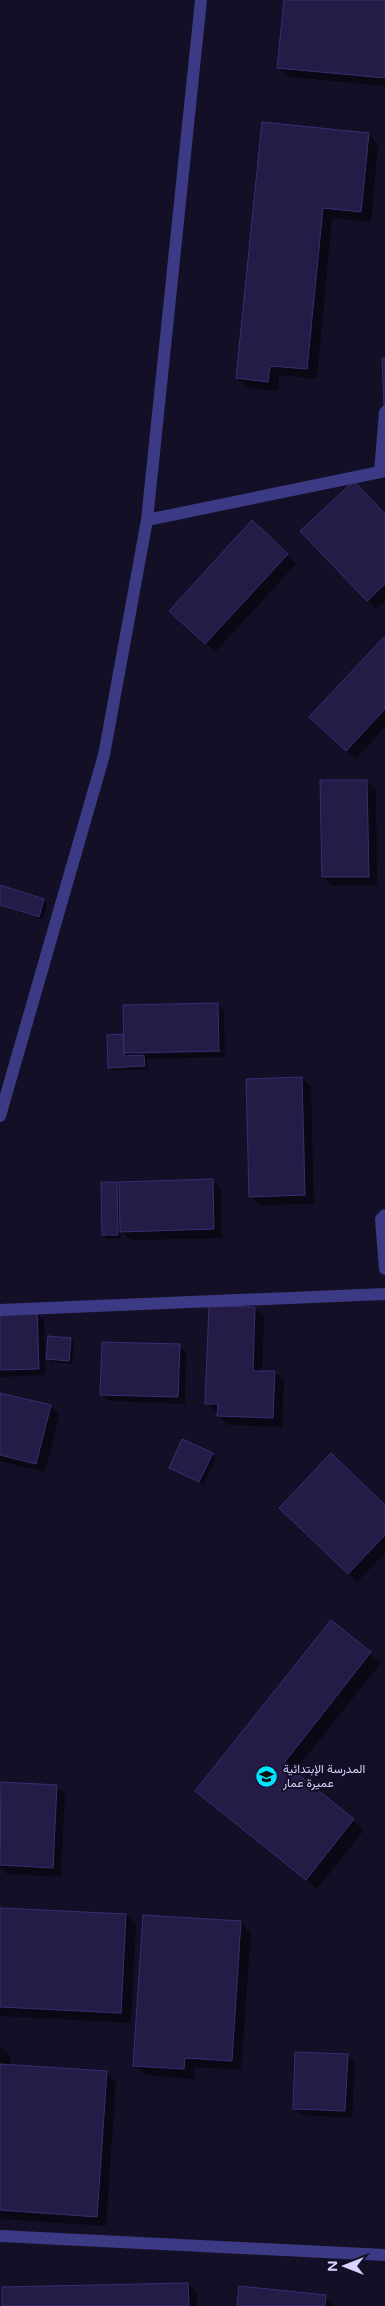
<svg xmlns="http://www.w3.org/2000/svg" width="385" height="2306" viewBox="0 0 385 2306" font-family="'Varela Round',Vazirmatn,sans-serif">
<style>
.shadow{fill:#0007;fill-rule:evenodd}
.building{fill:#241b47;stroke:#3b2d73}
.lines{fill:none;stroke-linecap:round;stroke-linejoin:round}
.street{stroke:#3d3a85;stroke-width:12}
.labels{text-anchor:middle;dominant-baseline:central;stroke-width:4;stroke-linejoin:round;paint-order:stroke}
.poi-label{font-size:12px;fill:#d9d4ff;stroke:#130f26;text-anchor:start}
</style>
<rect width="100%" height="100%" fill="#130f26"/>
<!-- shadow -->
<g class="shadow">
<polygon points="285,0 385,0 385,86 289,77 278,67"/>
<polygon points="263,123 368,134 378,144 371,222 332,218 317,379 279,375 278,391 247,388 237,378"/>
<polygon points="385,515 385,601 376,609 368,600"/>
<polygon points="252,522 296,564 215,652 179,619"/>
<polygon points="385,638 385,727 356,759 320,726"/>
<polygon points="367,781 376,790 377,885 332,886 323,877"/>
<polygon points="0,886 44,900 47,904 43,920 0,906"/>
<path d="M 217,1004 L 224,1011 L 225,1057 L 147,1059 L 148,1069 L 113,1071 L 110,1067 L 122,1036 L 125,1039 ZM 225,1049 L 225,1052 L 131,1054 L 131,1051 Z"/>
<polygon points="302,1078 311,1087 314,1204 259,1205 250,1196"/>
<polygon points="212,1180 221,1189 222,1238 131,1240 121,1231 121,1238 107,1239 104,1235 116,1183 121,1188"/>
<polygon points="255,1308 264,1318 262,1372 275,1373 284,1382 282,1427 228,1425 219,1416 219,1413 215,1412 206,1403"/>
<polygon points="37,1313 44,1320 46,1375 0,1377 0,1314"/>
<polygon points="71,1339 74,1343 72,1364 51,1362 48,1358"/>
<polygon points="179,1346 186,1353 185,1404 109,1401 102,1394"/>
<polygon points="0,1394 50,1406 59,1415 45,1472 0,1461"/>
<polygon points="212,1454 216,1458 203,1485 170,1467"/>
<polygon points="385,1507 385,1553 357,1582 289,1517"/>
<polygon points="331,1622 381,1663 294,1772 364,1830 317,1889 197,1791"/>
<polygon points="2,1783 56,1786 65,1795 61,1877 7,1874 0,1867"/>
<polygon points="0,1909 126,1915 136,1925 131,2023 0,2016"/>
<polygon points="241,1922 251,1933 241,2070 195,2067 194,2079 145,2075 134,2065"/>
<polygon points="0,2046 10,2056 10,2066 106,2072 116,2082 106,2226 0,2219"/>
<polygon points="348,2055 355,2062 352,2118 301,2115 294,2108"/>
<polygon points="188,2284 197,2293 197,2306 3,2306"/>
<polygon points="325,2296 334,2306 238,2306"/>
</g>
<!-- building -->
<g class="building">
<polygon points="284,0 385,0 385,78 277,68"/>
<polygon points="262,122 369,133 361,212 323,208 307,369 270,366 268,382 236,378"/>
<polygon points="382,358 385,358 385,407 384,407"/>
<polygon points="354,481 385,514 385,584 367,601 300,531"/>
<polygon points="252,520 288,554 205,644 169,611"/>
<polygon points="385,636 385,709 346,751 309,717"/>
<polygon points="320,780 367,780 369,877 322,877"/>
<polygon points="0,885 44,899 39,917 0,905"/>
<polygon points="218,1003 219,1051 124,1053 123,1005"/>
<polygon points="123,1034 124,1056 144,1055 145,1066 108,1068 107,1035"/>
<polygon points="302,1077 305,1195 249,1197 246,1079"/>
<polygon points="213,1179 214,1229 120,1232 119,1182"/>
<polygon points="101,1182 117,1182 118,1235 102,1235"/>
<polygon points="209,1306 255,1307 253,1371 275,1371 273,1418 217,1416 218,1404 205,1404"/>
<polygon points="37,1311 39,1369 0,1370 0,1313"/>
<polygon points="48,1336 71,1338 69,1361 46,1359"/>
<polygon points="102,1342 180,1344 178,1397 100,1395"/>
<polygon points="0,1393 51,1405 36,1464 0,1455"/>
<polygon points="182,1439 213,1453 199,1482 169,1468"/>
<polygon points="331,1453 385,1505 385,1535 348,1574 279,1508"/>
<polygon points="331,1620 371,1652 284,1763 354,1819 306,1880 195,1791"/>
<polygon points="1,1782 57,1785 53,1868 0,1865"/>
<polygon points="0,1908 126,1914 121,2013 0,2007"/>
<polygon points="143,1915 241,1921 232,2061 185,2058 184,2069 133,2066"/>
<polygon points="295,2052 348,2054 345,2111 293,2109"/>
<polygon points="0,2064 107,2071 97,2217 0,2210"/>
<polygon points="188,2283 189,2306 2,2306 2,2287"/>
<polygon points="239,2286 326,2295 325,2306 237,2306"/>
</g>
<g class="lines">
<!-- street -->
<g class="street">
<polyline points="380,472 385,412"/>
<polyline points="147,520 385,471"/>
<polyline points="0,1116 104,755 147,520 201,0"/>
<polyline points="385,1215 381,1219 385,1269"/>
<polyline points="0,1310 385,1294"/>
<polyline points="0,2236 385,2255"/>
</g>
</g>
<!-- icons -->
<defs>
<symbol id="school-disc" viewBox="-11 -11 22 22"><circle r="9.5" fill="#00e5ff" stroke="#130f26"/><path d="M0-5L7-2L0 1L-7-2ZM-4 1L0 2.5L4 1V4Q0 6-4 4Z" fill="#111"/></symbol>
</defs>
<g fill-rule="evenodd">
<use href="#school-disc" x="254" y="1764" width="25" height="25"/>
</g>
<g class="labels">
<!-- poi labels -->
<g class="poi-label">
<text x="283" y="1769">المدرسة الإبتدائية<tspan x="283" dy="14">عميرة عمار</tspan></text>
</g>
</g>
<!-- north arrow -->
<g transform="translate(345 2266) rotate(270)" stroke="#130f26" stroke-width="4" paint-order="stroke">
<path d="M0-4L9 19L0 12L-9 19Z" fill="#d9d4ff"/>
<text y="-8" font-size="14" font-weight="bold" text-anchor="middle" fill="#d9d4ff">N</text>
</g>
</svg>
